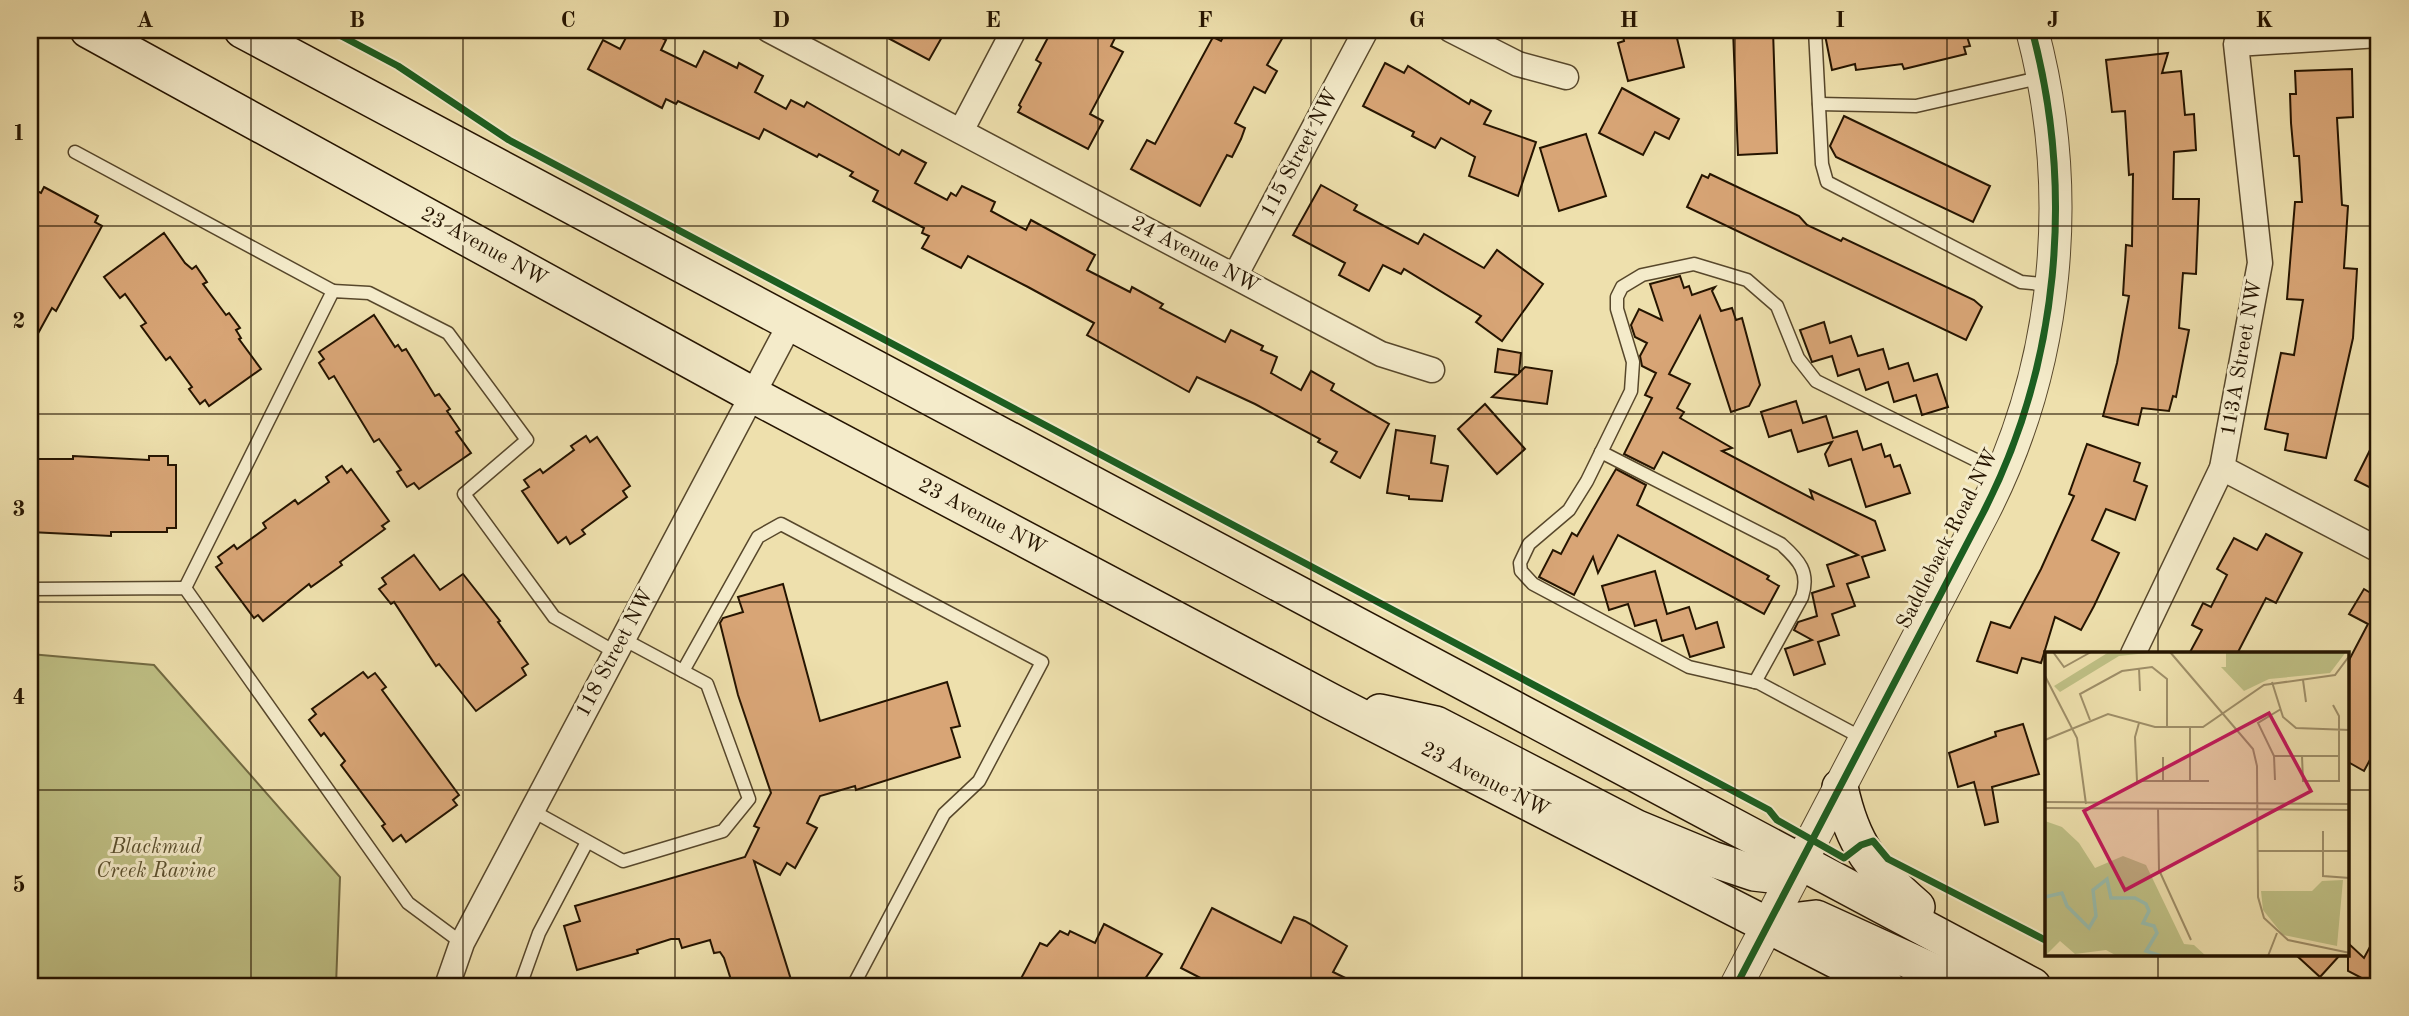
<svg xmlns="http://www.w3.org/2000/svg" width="2409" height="1016" viewBox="0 0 2409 1016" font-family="'Old Standard TT',serif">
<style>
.green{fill:#bfc085;stroke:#726a42;stroke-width:2}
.building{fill:#d8a576;stroke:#251400;stroke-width:2}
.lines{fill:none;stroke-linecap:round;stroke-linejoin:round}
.service-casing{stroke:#57472b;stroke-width:15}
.minor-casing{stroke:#57472b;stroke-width:27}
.tertiary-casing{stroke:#57472b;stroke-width:34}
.secondary-casing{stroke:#251400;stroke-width:38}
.service{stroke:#f4ebca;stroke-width:12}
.minor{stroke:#f4ebca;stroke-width:24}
.tertiary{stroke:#f4ebca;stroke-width:32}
.secondary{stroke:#f4ebca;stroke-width:35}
.cycleway-casing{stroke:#f4ebca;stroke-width:11}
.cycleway{stroke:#1b5e20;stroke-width:7}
.grid{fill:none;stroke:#251400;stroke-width:2;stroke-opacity:0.55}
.labels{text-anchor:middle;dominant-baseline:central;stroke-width:6;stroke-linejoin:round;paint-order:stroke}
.street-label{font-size:21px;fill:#251400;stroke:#f4ebca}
.park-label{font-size:21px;font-style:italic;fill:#5b502f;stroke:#f4ebca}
.inset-river{fill:none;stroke:#99bdad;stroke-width:3.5}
.inset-road{fill:none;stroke:#9e8e68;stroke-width:2}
.view{fill:#c2185b;fill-opacity:0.15;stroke:#c2185b;stroke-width:3.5}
.inset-edge{fill:none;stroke:#251400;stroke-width:3.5}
.neatline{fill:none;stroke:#251400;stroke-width:2.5}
.grid-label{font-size:23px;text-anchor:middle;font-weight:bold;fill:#251400}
</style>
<rect width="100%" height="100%" fill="#eee0ad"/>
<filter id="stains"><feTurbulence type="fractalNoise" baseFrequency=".00286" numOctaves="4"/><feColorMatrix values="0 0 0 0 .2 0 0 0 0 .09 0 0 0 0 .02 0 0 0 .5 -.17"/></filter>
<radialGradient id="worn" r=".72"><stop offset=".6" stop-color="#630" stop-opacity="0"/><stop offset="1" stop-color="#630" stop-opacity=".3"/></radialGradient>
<!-- green -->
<polygon class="green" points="30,654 154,665 340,877 336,986 30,986"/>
<!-- building -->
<g class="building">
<polygon points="630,30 647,30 666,40 661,50 696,67 704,51 737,68 739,63 763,76 755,92 786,109 791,100 804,107 807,102 899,155 902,150 926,163 915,183 947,200 951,193 956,196 962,186 995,202 991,211 1026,230 1031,220 1095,255 1087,270 1130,292 1132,287 1163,304 1160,308 1225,342 1231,330 1263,346 1261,350 1277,357 1271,373 1301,390 1311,371 1334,384 1331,390 1389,424 1360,478 1331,462 1337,452 1318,442 1320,439 1255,404 1197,377 1189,392 1087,335 1094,323 1028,287 968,256 961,268 922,248 929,236 922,233 924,228 873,201 878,191 850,176 853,172 819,154 817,157 764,129 759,139 678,101 676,104 666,99 662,108 588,69 603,40 620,49"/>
<polygon points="873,30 946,30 929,60"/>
<polygon points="1052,30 1119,30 1111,46 1123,52 1090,114 1103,121 1088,149 1018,112 1021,107 1019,105 1041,63 1036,60"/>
<polygon points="1227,30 1287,30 1267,65 1277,71 1265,93 1254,87 1235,123 1245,128 1241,139 1232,157 1227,155 1200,206 1131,169 1147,140 1155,144 1213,37 1221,41"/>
<polygon points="1622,30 1675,30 1684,67 1628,81 1618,43 1624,41"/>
<polygon points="1733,30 1773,30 1777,153 1738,155"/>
<polygon points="1824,30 1965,30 1970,46 1964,47 1966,54 1904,69 1902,64 1856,70 1855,64 1832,70"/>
<polygon points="2168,53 2162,73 2181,71 2185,115 2194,114 2196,150 2174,152 2173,199 2199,199 2196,274 2183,273 2179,328 2189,330 2176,397 2173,396 2169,411 2142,408 2138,425 2103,416 2117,363 2129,296 2123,295 2126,245 2132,246 2133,174 2129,175 2125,111 2112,112 2106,60"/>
<polygon points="1385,63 1404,73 1408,66 1469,104 1471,100 1491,111 1484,124 1536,142 1518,196 1469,176 1475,157 1441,138 1435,148 1412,136 1414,132 1363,106"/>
<polygon points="2352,69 2353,117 2337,118 2342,205 2348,206 2344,268 2357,269 2353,338 2326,458 2285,450 2288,434 2265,429 2281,353 2294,355 2303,300 2287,299 2295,202 2302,202 2299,156 2294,156 2291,123 2290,94 2296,94 2295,71"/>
<polygon points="1622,88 1679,119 1669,139 1655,132 1643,155 1599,133"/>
<polygon points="1844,116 1990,186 1973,222 1836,157 1830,146"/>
<polygon points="1586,134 1606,196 1559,211 1540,148"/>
<polygon points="1710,174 1799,216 1807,225 1841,241 1843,238 1974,300 1982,307 1966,340 1687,207 1702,175 1708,178"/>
<polygon points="1321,185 1357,205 1354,210 1418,244 1424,234 1484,268 1497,250 1543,284 1502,341 1476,322 1481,316 1404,269 1401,274 1383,265 1369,291 1339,275 1345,263 1293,235"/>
<polygon points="44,187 98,216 95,222 102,226 56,311 52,308 30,348 30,205 37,191 41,193"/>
<polygon points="164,233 185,263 192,269 196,266 207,282 203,284 226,315 229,313 240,328 236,330 241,338 239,339 261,369 209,406 205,400 200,404 189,389 192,387 170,357 166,360 141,326 146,323 125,294 120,298 104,277"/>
<polygon points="1680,276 1684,288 1689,286 1692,295 1715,287 1712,291 1721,311 1732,308 1736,320 1742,318 1760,385 1749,406 1731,412 1700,316 1669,374 1690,384 1677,408 1684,412 1680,418 1732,448 1722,451 1813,499 1810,490 1875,521 1885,550 1862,557 1869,577 1847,584 1855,606 1832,614 1839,635 1818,642 1825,664 1794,675 1785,649 1812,640 1794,630 1798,622 1817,616 1812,593 1834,586 1827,565 1858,555 1663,452 1654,469 1624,454 1652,398 1645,395 1656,373 1642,366 1640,356 1647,343 1635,337 1631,325 1639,309 1662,320 1650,284"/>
<polygon points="374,315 395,347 398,345 402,351 406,349 435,396 439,394 450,409 447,411 460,430 456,432 471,453 419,489 414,483 407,487 397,472 401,470 379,439 374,442 334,376 329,379 319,363 324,359 319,352"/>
<polygon points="1824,322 1830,343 1851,336 1858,356 1883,349 1889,369 1908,363 1914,381 1937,374 1948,407 1922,415 1916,395 1894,402 1888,382 1866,390 1859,369 1838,376 1832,356 1812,362 1800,330"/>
<polygon points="1498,349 1521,353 1519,373 1525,367 1552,371 1547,404 1492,397 1517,375 1495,372"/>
<polygon points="1796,401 1803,423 1826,416 1833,438 1857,431 1863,450 1881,444 1885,457 1890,455 1894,467 1900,465 1910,493 1866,507 1851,459 1829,466 1825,454 1832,442 1798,452 1791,430 1769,437 1761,412"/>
<polygon points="1485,404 1525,449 1497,474 1458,429"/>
<polygon points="1396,430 1435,436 1431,463 1448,466 1442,501 1409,499 1409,496 1387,493"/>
<polygon points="2379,432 2379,492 2355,480"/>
<polygon points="586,436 590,442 597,437 630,486 623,491 627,497 582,530 585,534 570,544 566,537 558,543 522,491 529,487 524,480 540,469 543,473 574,450 571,446"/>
<polygon points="2087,444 2140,463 2134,481 2147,486 2135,520 2106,509 2092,540 2119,553 2094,606 2081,630 2055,617 2041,663 2022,658 2017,673 1977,661 1991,622 2010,628 2041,569 2074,496 2069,494"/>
<polygon points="73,456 149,460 149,456 168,456 168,465 176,465 176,528 167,528 167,532 111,532 111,536 30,532 30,459 73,459"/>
<polygon points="342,466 347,473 351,469 389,521 382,526 385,529 340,562 342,565 311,587 309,584 263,621 258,615 254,618 216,567 222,563 218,557 234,545 237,549 266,528 263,523 295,500 298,504 329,482 326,477"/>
<polygon points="1616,469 1646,485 1637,505 1769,576 1767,579 1779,586 1764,614 1618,535 1598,573 1593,557 1574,595 1539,577 1553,550 1561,554 1572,533 1577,536"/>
<polygon points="2266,534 2302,553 2276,603 2266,598 2237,654 2189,654 2202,630 2192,625 2203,603 2211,607 2227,575 2217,569 2234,538 2257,550"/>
<polygon points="414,555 440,590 463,574 500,621 498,622 528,664 522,668 526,675 476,711 439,664 436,666 394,602 391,604 379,589 386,584 382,578"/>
<polygon points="1655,571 1667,614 1689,607 1696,629 1717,622 1724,647 1690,657 1683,635 1662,641 1656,620 1635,626 1628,604 1609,610 1602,586"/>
<polygon points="783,584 820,721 947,682 960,726 951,728 960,757 856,790 855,786 820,796 807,823 817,828 795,868 787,863 780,875 754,861 793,986 733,986 724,958 720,952 714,953 710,940 682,948 679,939 671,939 637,950 638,953 577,970 564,926 580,921 575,906 745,857 759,828 754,826 771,793 738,695 720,623 723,618 743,612 738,597"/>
<polygon points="2364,589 2379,598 2379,743 2364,771 2348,762 2348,662 2368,624 2349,614"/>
<polygon points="363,672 368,678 375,673 386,687 382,690 459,795 453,800 457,805 406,842 401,835 393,841 382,826 385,824 341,765 345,761 324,733 321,736 309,720 316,714 312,709"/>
<polygon points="2023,724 2039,774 1992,787 1998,822 1985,825 1974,782 1958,787 1949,753 1996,736 1995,732"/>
<polygon points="1212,908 1281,943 1294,917 1305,921 1347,946 1333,972 1362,986 1216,986 1181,968"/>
<polygon points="1104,924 1162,954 1140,986 1017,986 1040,943 1047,946 1060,931 1068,935 1070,931 1095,943"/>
<polygon points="2379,930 2379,986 2377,986 2348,971 2348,943 2364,958"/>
<polygon points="2296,955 2340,955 2320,977"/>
</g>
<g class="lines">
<defs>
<g id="service">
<polyline points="1815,30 1822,164 1827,182 2021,282 2051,285"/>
<polyline points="1819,104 1916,106 2043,77"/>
<polyline points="75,152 333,291"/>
<path d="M 1601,452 L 1781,544 C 1799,560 1810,572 1802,597 L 1755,682"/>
<polyline points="185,588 333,291 369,293 448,333 527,440 464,494 554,617 615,652"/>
<polyline points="30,589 185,588 408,903 462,943"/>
<polyline points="683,671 758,537 781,524 1042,662 979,781 944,814 853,986"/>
<polyline points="1864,739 1759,683 1689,667 1533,584 1521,571 1520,563 1529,544 1569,510 1587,481 1631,391 1633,362 1617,309 1617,297 1622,287 1642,275 1694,264 1747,280 1777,306 1798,358 1816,381 2000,472"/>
<polyline points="531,810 623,861 723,831 749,799 707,684 623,639"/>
<polyline points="520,986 539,933 587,842"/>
</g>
<g id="minor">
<polyline points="769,30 1381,354 1432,370"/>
<polyline points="1451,30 1518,64 1566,77"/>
<polyline points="961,131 1014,30"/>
<polyline points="1235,276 1366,30"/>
<polyline points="2222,468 2379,550"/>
<polyline points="2133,654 2222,468 2260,263 2236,44 2379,35"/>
<polyline points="447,986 462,943 790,324"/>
</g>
<path id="tertiary" d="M 1736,986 L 1983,513 C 2059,365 2075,191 2032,30"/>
<g id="secondary">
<polyline points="88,30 753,395 1332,702 1886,986"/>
<polyline points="242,30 2033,986"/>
<polyline points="1380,712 1436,724 1637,828 1712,859 1754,873 1780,876 1801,862"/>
<path d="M 1840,787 C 1853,847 1872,868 1917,907"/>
<polyline points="1768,924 1816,918 1965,986"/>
</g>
</defs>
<!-- service casing -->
<use href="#service" class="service-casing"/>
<!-- minor casing -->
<use href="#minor" class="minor-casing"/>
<!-- tertiary casing -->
<use href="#tertiary" class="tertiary-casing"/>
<!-- secondary casing -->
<use href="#secondary" class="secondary-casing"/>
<!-- service -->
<use href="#service" class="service"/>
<!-- minor -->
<use href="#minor" class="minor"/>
<!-- tertiary -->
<use href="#tertiary" class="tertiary"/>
<!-- secondary -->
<use href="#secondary" class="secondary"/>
<defs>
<g id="cycleway">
<polyline points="330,30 398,66 509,140 1769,810 1777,820 1844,858 1861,845 1873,841 1888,859 2047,941"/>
<path d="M 1736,986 L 1983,513 C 2059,365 2075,191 2032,30"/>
</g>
</defs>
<!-- cycleway casing -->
<use href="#cycleway" class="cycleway-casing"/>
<!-- cycleway -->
<use href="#cycleway" class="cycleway"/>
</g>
<!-- grid -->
<path class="grid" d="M 251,30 L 251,986M 463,30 L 463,986M 675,30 L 675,986M 887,30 L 887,986M 1098,30 L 1098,986M 1311,30 L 1311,986M 1522,30 L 1522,986M 1735,30 L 1735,986M 1947,30 L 1947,986M 2158,30 L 2158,654M 30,226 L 2379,226M 30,414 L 2379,414M 30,602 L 2379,602M 30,790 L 2047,790M 2348,790 L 2379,790M 2158,955 L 2158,986"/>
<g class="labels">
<!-- street labels -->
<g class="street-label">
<text transform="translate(1300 153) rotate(-62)">115 Street NW</text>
<text transform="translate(484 247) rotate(29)">23 Avenue NW</text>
<text transform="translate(1195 255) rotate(28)">24 Avenue NW</text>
<text transform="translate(2242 358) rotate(-80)">113A Street NW</text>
<text transform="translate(982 517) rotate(28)">23 Avenue NW</text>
<text transform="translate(1948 539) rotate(-63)">Saddleback Road NW</text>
<text transform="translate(615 653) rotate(-62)">118 Street NW</text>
<text transform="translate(1485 780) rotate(27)">23 Avenue NW</text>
</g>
<!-- park labels -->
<g class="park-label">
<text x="156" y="847">Blackmud<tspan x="156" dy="24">Creek Ravine</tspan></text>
</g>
</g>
<!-- overview -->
<g transform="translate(2045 652)">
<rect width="304" height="304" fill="#eee0ad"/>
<path d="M 64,0 L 112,0 L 74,4 L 15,40 L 9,34 ZM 181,0 L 301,0 L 285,21 L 224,27 L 199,39 L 176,15 L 181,15 ZM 0,169 L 17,175 L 34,191 L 50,216 L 78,204 L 101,213 L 139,292 L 149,293 L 161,304 L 72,304 L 61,298 L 30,302 L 15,289 L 0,304 ZM 298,228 L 292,294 L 238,283 L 218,258 L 216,239 L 267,239 L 277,229 Z" fill="#bfc085"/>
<path class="inset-river" d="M 0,245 L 17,241 L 22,254 L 44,276 L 51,264 L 48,238 L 62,227 L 66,246 L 90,246 L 101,252 L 104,259 L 98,271 L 109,274 L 112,281 L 101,299 L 116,304"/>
<path class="inset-road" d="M 8,0 L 19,15 L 46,0M 125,0 L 208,97 L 212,114 L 213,245 L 219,266 L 243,288 L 305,301M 94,16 L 95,39M 0,24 L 32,86 L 41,152M 258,28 L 261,50M 227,30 L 238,65 L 251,76 L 305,78M 45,68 L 35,42 L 77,19 L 107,15 L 122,27 L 122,76M 94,71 L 90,85 L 92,129 L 164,129M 145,76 L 145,130M 0,88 L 63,62 L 110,75 L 158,75 L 219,33 L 290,23 L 305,3M 229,104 L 295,104M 257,104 L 258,129 L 294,129 L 294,64 L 288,53M 118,105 L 118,130M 230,128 L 229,104 L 213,71 L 236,57M 0,150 L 305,152M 0,156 L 305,158M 113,156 L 114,218 L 146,288M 278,179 L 278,224 L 305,226M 213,199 L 305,199M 223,304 L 232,281"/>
<path class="view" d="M 224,61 L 266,139 L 80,238 L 39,159 Z"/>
<rect width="304" height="304" class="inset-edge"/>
</g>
<!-- margin -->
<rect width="2409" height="1016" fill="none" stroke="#eee0ad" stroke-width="77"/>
<rect x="38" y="38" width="2332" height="940" class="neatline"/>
<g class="grid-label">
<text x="145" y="27">A</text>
<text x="357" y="27">B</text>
<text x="568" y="27">C</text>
<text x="781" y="27">D</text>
<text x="993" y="27">E</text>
<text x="1205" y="27">F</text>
<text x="1417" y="27">G</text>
<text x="1629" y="27">H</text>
<text x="1840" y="27">I</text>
<text x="2053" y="27">J</text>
<text x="2264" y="27">K</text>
<text x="19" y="140">1</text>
<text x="19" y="328">2</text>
<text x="19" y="516">3</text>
<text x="19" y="704">4</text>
<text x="19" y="892">5</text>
</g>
<rect width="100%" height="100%" filter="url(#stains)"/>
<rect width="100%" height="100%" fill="url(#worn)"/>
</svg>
